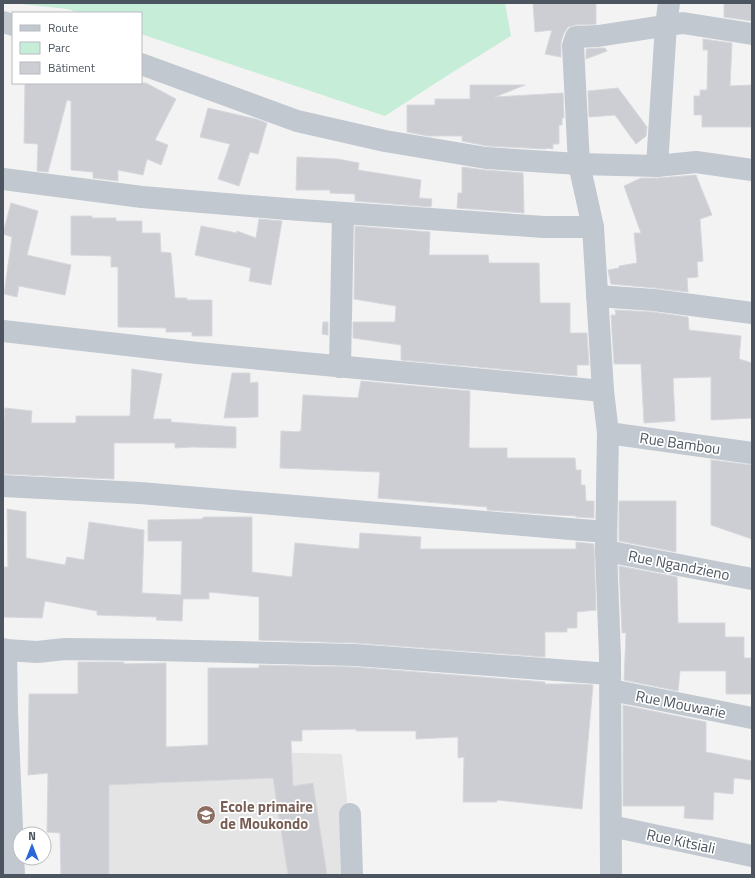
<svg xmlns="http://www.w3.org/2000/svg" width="755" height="878" viewBox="0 0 755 878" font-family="'Titillium Web',sans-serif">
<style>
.education{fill:#e5e4e4}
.green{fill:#c5edd8}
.building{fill:#cdced4;stroke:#d7d8dd}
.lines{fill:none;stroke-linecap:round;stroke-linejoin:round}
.minor{stroke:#c1c8d0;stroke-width:22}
.labels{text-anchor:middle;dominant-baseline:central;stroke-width:3.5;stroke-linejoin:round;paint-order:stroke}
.street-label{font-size:15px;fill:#4b545f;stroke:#fff}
.education-label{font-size:15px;font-weight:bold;fill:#785e54;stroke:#fff;text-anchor:start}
</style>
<rect width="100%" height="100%" fill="#f4f3f3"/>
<!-- education -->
<polygon class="education" points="65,747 342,754 355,875 63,875"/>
<!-- green -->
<polygon class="green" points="12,3 505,3 511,36 445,77 385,116 141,34 141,13 79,13 67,9"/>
<!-- building -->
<g class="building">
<polygon points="533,3 596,3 596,24 575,25 568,27 564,33 561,42 561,57 545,54 552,30 535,32"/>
<polygon points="724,3 752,3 752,21 724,17"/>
<polygon points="703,39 732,43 730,86 752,85 752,127 702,127 702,115 694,115 694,96 700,96 700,90 707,90 708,50 703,50"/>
<polygon points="599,48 605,48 607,51 586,59 586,49"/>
<polygon points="25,83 146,83 176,99 155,140 168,145 161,165 147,159 143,175 118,170 118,181 93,178 93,172 71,170 71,101 67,100 48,172 37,171 38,144 24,143"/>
<polygon points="470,85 525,85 495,97 563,93 564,118 562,118 562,125 559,125 559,144 553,144 553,149 546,148 546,149 487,146 462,141 462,136 428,136 407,132 407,105 435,105 435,99 470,99"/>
<polygon points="618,88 647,127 646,136 636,144 615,115 589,117 588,91"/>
<polygon points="208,108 256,119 267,123 258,154 250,152 239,186 218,179 230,144 200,137"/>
<polygon points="297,157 338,159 359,163 358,170 421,180 419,198 432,199 431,207 355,201 355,194 330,193 330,190 296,190"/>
<polygon points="462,167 485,170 523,173 524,213 457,208 458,193 462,193"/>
<polygon points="696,175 712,215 700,219 703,261 697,262 698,277 687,278 688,292 655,288 611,284 608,270 619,268 619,266 637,263 634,233 641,233 624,186 641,178 658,178"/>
<polygon points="11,203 38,211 27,255 71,265 65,295 19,286 17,297 4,294 12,237 3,234 3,233"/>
<polygon points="71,216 92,216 92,218 116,218 116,221 142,221 142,233 160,233 161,252 171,253 175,298 187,298 187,300 212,300 212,336 192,336 192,332 166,332 166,328 118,327 118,267 111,267 111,256 71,255"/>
<polygon points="259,219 282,221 271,285 249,281 251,268 195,255 201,226 237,233 237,231 256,238"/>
<polygon points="355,226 430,232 429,255 488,255 489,263 539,263 540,303 570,303 570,333 587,333 589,365 577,365 577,376 575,376 401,360 401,345 353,338 353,322 395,322 396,306 354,299"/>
<polygon points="615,310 653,312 688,317 689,330 741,336 739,359 752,363 752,418 711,420 711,377 673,378 675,421 644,423 641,364 614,364 611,315 616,315"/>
<polygon points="323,322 328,322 328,335 322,334"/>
<polygon points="132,369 162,374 153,419 171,419 171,422 236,427 236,448 192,447 175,448 175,443 114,443 114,479 3,474 3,431 5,408 32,411 31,423 76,423 76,416 130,416"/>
<polygon points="232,373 250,373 250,383 258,382 258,417 224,418"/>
<polygon points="361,381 470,391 469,448 507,448 507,458 575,458 576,470 581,470 581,485 585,485 586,501 594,501 594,518 576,517 576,516 556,515 487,510 487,507 378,498 380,472 280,468 281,431 299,432 299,431 301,431 303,395 358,398"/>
<polygon points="711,460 752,465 752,539 711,525"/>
<polygon points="619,501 676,501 676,552 619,541"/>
<polygon points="7,509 26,512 26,558 65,565 67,557 84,560 89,522 144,530 142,593 181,595 182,541 148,541 148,520 203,519 203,517 252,517 252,572 292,577 295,543 359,549 360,533 421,537 420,549 576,549 576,542 594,544 596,610 577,612 577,628 567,628 567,632 545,632 545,657 356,643 259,640 259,597 209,592 209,599 183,599 182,621 156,620 157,617 97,615 97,611 45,601 42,618 3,617 3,567 8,567"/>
<polygon points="619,566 677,577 678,623 725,623 725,637 744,637 744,658 751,658 752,694 726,694 726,671 680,671 678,691 624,680 626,633 622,633"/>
<polygon points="78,662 124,662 124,664 166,663 166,747 208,745 208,668 259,668 259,665 354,667 545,682 545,684 578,684 593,685 582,809 497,800 497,802 463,802 464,757 458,758 458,737 416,739 416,731 356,731 356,729 302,730 302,741 291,741 293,786 313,783 327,875 288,875 273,778 109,785 109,875 61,875 60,833 47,832 48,773 28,775 29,694 78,694"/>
<polygon points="623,705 706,722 706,752 752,761 752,780 734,778 733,794 714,792 713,820 684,818 685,806 623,806"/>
</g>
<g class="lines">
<!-- minor -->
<g class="minor">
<polyline points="3,22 13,25"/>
<polyline points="141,64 297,121 385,141 486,158 579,164 657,166 696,162 752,170"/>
<polyline points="657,166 666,25 669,3"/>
<polyline points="3,179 142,197 287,209 544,227 593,227"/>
<polyline points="597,296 654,300 752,313"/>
<polyline points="3,331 197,353 603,391"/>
<polyline points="340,367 343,213"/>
<polyline points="608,433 752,453"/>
<polyline points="3,486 140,493 606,532"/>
<polyline points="606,551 752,579"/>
<polyline points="3,649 6,650 37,652 65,649 156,650 355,655 610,674"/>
<polyline points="6,650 7,711 14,875"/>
<polyline points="611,690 752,718"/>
<polyline points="350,814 352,875"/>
<polyline points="611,826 752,856"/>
<polyline points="611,875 610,657 606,551 608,433 603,391 593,227 579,164 573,46 576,37 598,36 683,23 752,34"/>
</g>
</g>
<!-- icons -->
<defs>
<symbol id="school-disc" viewBox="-11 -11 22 22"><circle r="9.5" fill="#8d6e63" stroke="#fff"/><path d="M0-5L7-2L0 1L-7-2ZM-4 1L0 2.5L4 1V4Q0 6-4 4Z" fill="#fff"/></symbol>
</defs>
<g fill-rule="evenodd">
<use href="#school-disc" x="195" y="804" width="22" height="22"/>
</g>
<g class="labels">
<!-- street labels -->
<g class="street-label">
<text transform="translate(680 443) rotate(8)">Rue Bambou</text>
<text transform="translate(679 565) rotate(11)">Rue Ngandzieno</text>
<text transform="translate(681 704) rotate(11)">Rue Mouwarie</text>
<text transform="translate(681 841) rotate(12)">Rue Kitsiali</text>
</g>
<!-- education labels -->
<g class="education-label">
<text x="220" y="806">Ecole primaire<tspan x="220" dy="17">de Moukondo</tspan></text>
</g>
</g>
<!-- border -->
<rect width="755" height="878" fill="none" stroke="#4b545f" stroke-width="8"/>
<!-- legend -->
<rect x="12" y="12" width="130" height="72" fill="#ffffff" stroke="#b7bbbf"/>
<rect x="20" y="25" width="20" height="6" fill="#c1c8d0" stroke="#b7bbbf"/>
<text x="48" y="32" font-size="12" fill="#4b545f">Route</text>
<rect x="20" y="42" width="20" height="12" fill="#c5edd8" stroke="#b7bbbf"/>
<text x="48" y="52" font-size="12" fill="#4b545f">Parc</text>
<rect x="20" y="62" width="20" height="12" fill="#cdced4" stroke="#b7bbbf"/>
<text x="48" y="72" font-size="12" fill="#4b545f">Bâtiment</text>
<!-- north arrow -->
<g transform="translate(32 846)"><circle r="19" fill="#ffffff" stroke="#b7bbbf"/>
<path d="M0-3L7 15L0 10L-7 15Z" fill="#2867d9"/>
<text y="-6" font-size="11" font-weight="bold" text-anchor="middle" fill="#4b545f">N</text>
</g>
</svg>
